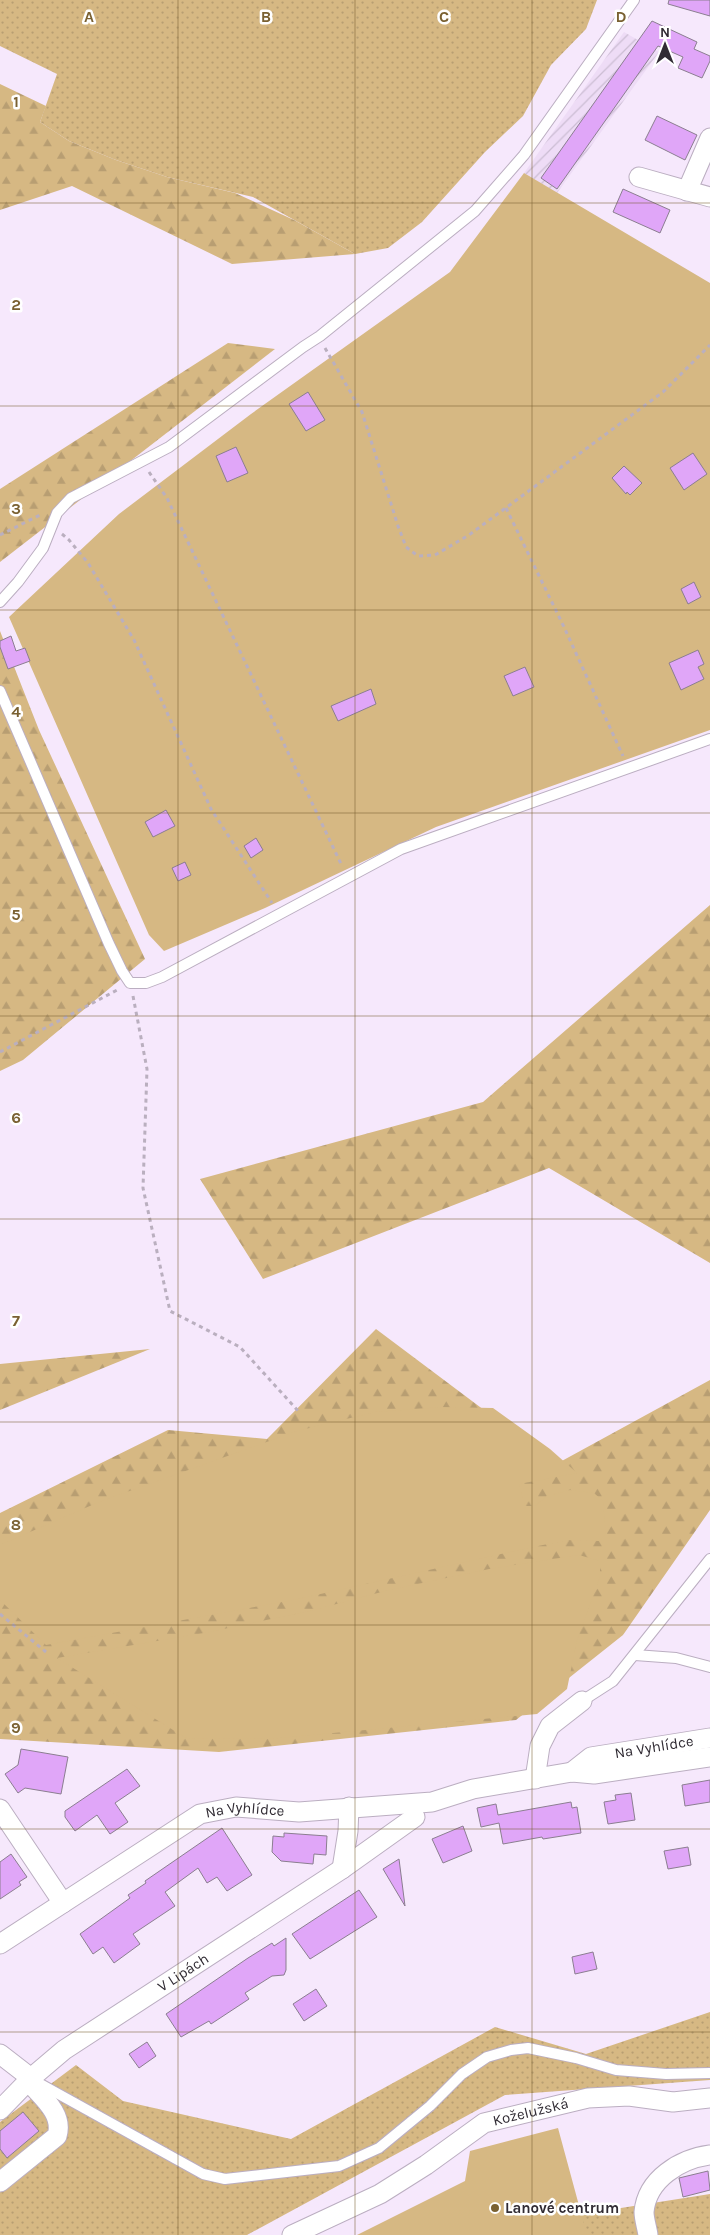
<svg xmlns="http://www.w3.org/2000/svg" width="710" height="2235" viewBox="0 0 710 2235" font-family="Karla,sans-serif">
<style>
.industrial{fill:url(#industrial-furrows)}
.grass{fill:url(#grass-dots)}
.forest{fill:url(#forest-firs)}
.garden{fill:#d6b883}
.building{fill:#e0a6f8;stroke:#8b7e90}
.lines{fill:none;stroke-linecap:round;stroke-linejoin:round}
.service-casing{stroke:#bbaec1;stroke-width:12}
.minor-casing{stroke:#bbaec1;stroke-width:21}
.path{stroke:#baafbf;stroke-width:3;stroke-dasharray:4 4;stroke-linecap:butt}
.service{stroke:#fff;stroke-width:10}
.minor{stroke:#fff;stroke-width:19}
.grid{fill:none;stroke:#7a6132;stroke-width:1;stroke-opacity:0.55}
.poi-dot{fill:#7a6132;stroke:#fff;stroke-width:2}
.labels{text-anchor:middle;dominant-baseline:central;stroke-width:5;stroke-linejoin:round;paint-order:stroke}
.street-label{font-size:15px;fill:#302b33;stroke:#fff}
.poi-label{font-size:15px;font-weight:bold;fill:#302b33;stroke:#fff;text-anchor:start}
.grid-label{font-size:16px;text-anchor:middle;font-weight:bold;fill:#7a6132;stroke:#fff;stroke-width:5;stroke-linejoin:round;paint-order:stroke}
</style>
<defs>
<pattern id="industrial-furrows" width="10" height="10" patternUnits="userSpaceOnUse" patternTransform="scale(1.25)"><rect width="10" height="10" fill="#eedcf6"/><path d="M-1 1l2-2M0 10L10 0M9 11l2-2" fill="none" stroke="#ccbdd3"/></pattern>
<pattern id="grass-dots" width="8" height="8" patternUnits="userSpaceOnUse" patternTransform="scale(1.25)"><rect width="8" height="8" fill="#d6b883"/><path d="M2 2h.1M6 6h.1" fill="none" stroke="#b89e72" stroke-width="1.8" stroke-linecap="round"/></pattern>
<pattern id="forest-firs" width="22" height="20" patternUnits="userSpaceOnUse" patternTransform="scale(1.25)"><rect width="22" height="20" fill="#d6b883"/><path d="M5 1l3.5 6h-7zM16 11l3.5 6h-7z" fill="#b89e72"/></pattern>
</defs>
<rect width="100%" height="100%" fill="#f6e8fc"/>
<!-- industrial -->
<polygon class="industrial" points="624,32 659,52 557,193 524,173"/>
<!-- grass -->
<g class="grass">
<polygon points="0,0 597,0 586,29 551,65 523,116 485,152 422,222 388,248 355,254 253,197 167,177 116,160 69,141 40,122 57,74 0,46"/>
<polygon points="710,2012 710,2080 505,2095 247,2235 0,2235 0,2122 76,2065 123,2101 291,2139 495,2027 586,2054"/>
<polygon points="710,2194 710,2235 522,2235 570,2216"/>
</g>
<!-- forest -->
<g class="forest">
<polygon points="0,84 46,106 40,122 69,141 116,160 167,177 235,193 294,220 355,254 232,264 72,186 0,210"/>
<polygon points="228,343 275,349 0,562 0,489"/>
<polygon points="0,631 39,730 145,959 23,1060 0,1071"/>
<polygon points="710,905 710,1263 549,1168 263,1279 200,1179 483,1102"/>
<polygon points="376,1329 492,1416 527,1480 710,1380 710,1510 623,1635 516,1720 219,1752 0,1739 0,1513 168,1430 267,1439"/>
<polygon points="150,1349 0,1410 0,1364"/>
</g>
<!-- garden -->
<g class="garden">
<polygon points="524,173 710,283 710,730 436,827 265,908 164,951 149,935 9,617 119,514 251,414 450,272"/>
<polygon points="442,1407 493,1408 550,1449 577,1473 519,1484 525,1506 535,1506 547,1496 570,1490 594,1493 603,1501 606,1534 599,1541 568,1540 528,1548 298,1599 46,1645 0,1600 0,1545 99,1502 297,1431 375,1412"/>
<polygon points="579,1555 600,1561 600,1577 577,1640 567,1689 537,1714 269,1739 186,1738 57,1658 204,1633 310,1611 389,1590 489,1569"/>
<polygon points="558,2128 587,2235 357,2235 465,2181 470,2151"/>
</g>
<!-- building -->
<g class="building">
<polygon points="669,0 710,0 710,16 668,4"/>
<polygon points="652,21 697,42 694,49 710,56 710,61 702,78 678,68 683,57 658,46 557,189 541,178"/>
<polygon points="657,116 697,135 685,160 645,140"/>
<polygon points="623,189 670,210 660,233 613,212"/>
<polygon points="308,392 325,420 306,431 289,404"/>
<polygon points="236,447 248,473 227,482 216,456"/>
<polygon points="693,453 707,474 684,490 670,468"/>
<polygon points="624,466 642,483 630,495 627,492 626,494 612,478"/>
<polygon points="694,582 701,597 688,604 681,589"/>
<polygon points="11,636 16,651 25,648 30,661 8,669 0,647 0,641"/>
<polygon points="698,650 704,664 698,667 704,679 681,690 669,663"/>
<polygon points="525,667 534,687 513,696 504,676"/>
<polygon points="371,689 376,704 338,721 331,706"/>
<polygon points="166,810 175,826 153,837 145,822"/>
<polygon points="256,838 263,850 251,858 244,846"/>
<polygon points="185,862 191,875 178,881 172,868"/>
<polygon points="21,1749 68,1757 61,1794 25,1788 18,1793 5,1774 18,1765"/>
<polygon points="127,1769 140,1786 115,1803 128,1822 110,1834 97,1815 75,1831 65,1817 65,1811"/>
<polygon points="710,1780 710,1802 685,1806 682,1785"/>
<polygon points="631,1793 635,1820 608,1824 604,1802 616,1800 615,1795"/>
<polygon points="571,1802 572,1808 577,1807 581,1833 543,1839 542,1837 503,1844 499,1823 481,1827 477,1808 496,1804 498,1815"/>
<polygon points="463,1826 472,1851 443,1863 432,1839"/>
<polygon points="222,1828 252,1875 227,1891 217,1877 207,1883 198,1868 165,1892 175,1906 133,1934 140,1944 114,1963 103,1947 93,1954 80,1934 130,1898 128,1895 146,1883 145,1881"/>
<polygon points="284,1833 327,1836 326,1855 314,1854 313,1864 281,1861 272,1852 273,1836 284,1837"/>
<polygon points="688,1847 691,1865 668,1869 664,1851"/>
<polygon points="11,1854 27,1877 19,1882 21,1885 0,1899 0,1862"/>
<polygon points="399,1859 405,1906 383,1869"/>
<polygon points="359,1890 377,1917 310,1959 292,1934"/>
<polygon points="286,1938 286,1970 284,1975 272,1976 245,1993 249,1999 211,2024 209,2021 181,2037 166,2014 248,1958 272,1943 274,1946"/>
<polygon points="593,1952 597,1969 575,1974 572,1957"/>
<polygon points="316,1989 327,2006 304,2021 293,2004"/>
<polygon points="147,2042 156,2056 139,2068 129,2054"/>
<polygon points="23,2112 39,2131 7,2158 0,2149 0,2131"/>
<polygon points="708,2171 710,2190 683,2197 679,2178"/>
</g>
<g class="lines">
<defs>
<g id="service">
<polyline points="0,602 18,582 43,548 57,513 71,498 169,447 303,347 320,336 475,211 524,155 634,0"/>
<polyline points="0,691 109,944 122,971 130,983 146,983 162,977 401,849 710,739"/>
<polyline points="635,1655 676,1658 710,1667"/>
<polyline points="582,1701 613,1681 710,1559"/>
<polyline points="35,2081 203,2174 225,2179 339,2166 379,2148 430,2106 462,2074 487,2057 511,2050 528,2048 576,2058 616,2070 666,2074 710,2073"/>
</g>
<g id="minor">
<polyline points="639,177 710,197"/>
<polyline points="687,191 710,138"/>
<path id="s1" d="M 572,1772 L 591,1757 L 710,1738"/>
<polyline points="535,1779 540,1746 550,1726 582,1701"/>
<path id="s2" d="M 0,1809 L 63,1903 L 200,1814 L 236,1807 L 299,1812 L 432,1802 L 473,1789 L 572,1772 L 594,1774 L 710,1757"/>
<polyline points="342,1869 348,1831 349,1807"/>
<polyline points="0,1944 63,1903"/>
<polyline points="0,2054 31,2078"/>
<path id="s3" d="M 0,2110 L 31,2078 L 64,2050 L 342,1869 L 415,1817"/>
<path d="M 0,2182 L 57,2136 C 64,2114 42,2097 28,2081"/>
<path id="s4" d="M 292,2235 L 380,2194 L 426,2165 L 484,2123 L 588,2098 L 629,2096 L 673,2102 L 710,2098"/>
<path d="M 648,2235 C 647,2228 644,2219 644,2212 C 647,2179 680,2159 710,2155"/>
</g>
</defs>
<!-- service casing -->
<use href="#service" class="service-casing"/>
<!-- minor casing -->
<use href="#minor" class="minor-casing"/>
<!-- path -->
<g class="path">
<polyline points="325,348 362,412 398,526 406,547 418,556 435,555 469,535 663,392 710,345"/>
<polyline points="149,472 167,498 342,866"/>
<polyline points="506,508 564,627 623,756"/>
<polyline points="62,534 69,540 88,563 134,640 211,809 272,903"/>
<polyline points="0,535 42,514"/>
<polyline points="133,996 147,1069 143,1188 170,1311 240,1347 300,1413"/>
<polyline points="0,1052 119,989"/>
<polyline points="0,1614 46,1652"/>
</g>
<!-- service -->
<use href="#service" class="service"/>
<!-- minor -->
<use href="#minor" class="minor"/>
</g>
<!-- grid -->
<path class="grid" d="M 178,0 L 178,2235M 355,0 L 355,2235M 532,0 L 532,2235M 0,203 L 710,203M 0,406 L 710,406M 0,610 L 710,610M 0,813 L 710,813M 0,1016 L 710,1016M 0,1219 L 710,1219M 0,1422 L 710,1422M 0,1625 L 710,1625M 0,1829 L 710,1829M 0,2032 L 710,2032"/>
<!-- markers -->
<circle class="poi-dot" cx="495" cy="2208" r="5"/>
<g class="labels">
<!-- street labels -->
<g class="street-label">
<text stroke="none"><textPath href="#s1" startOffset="88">Na Vyhlídce</textPath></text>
<text stroke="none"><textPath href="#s2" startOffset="322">Na Vyhlídce</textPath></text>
<text stroke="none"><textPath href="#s3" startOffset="230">V Lipách</textPath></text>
<text stroke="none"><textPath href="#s4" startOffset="271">Koželužská</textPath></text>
</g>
<!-- poi labels -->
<g class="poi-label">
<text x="505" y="2208">Lanové centrum</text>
</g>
</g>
<g class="grid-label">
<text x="89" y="22">A</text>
<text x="266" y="22">B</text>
<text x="444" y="22">C</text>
<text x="621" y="22">D</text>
<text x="16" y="107">1</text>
<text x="16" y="310">2</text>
<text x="16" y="514">3</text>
<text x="16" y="717">4</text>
<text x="16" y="920">5</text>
<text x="16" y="1123">6</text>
<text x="16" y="1326">7</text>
<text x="16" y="1530">8</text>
<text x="16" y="1733">9</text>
</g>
<!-- north arrow -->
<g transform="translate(665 45)" stroke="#ffffff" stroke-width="4" paint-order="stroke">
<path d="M0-4L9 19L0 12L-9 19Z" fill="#302b33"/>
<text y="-8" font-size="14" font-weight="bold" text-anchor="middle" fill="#302b33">N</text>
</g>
</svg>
